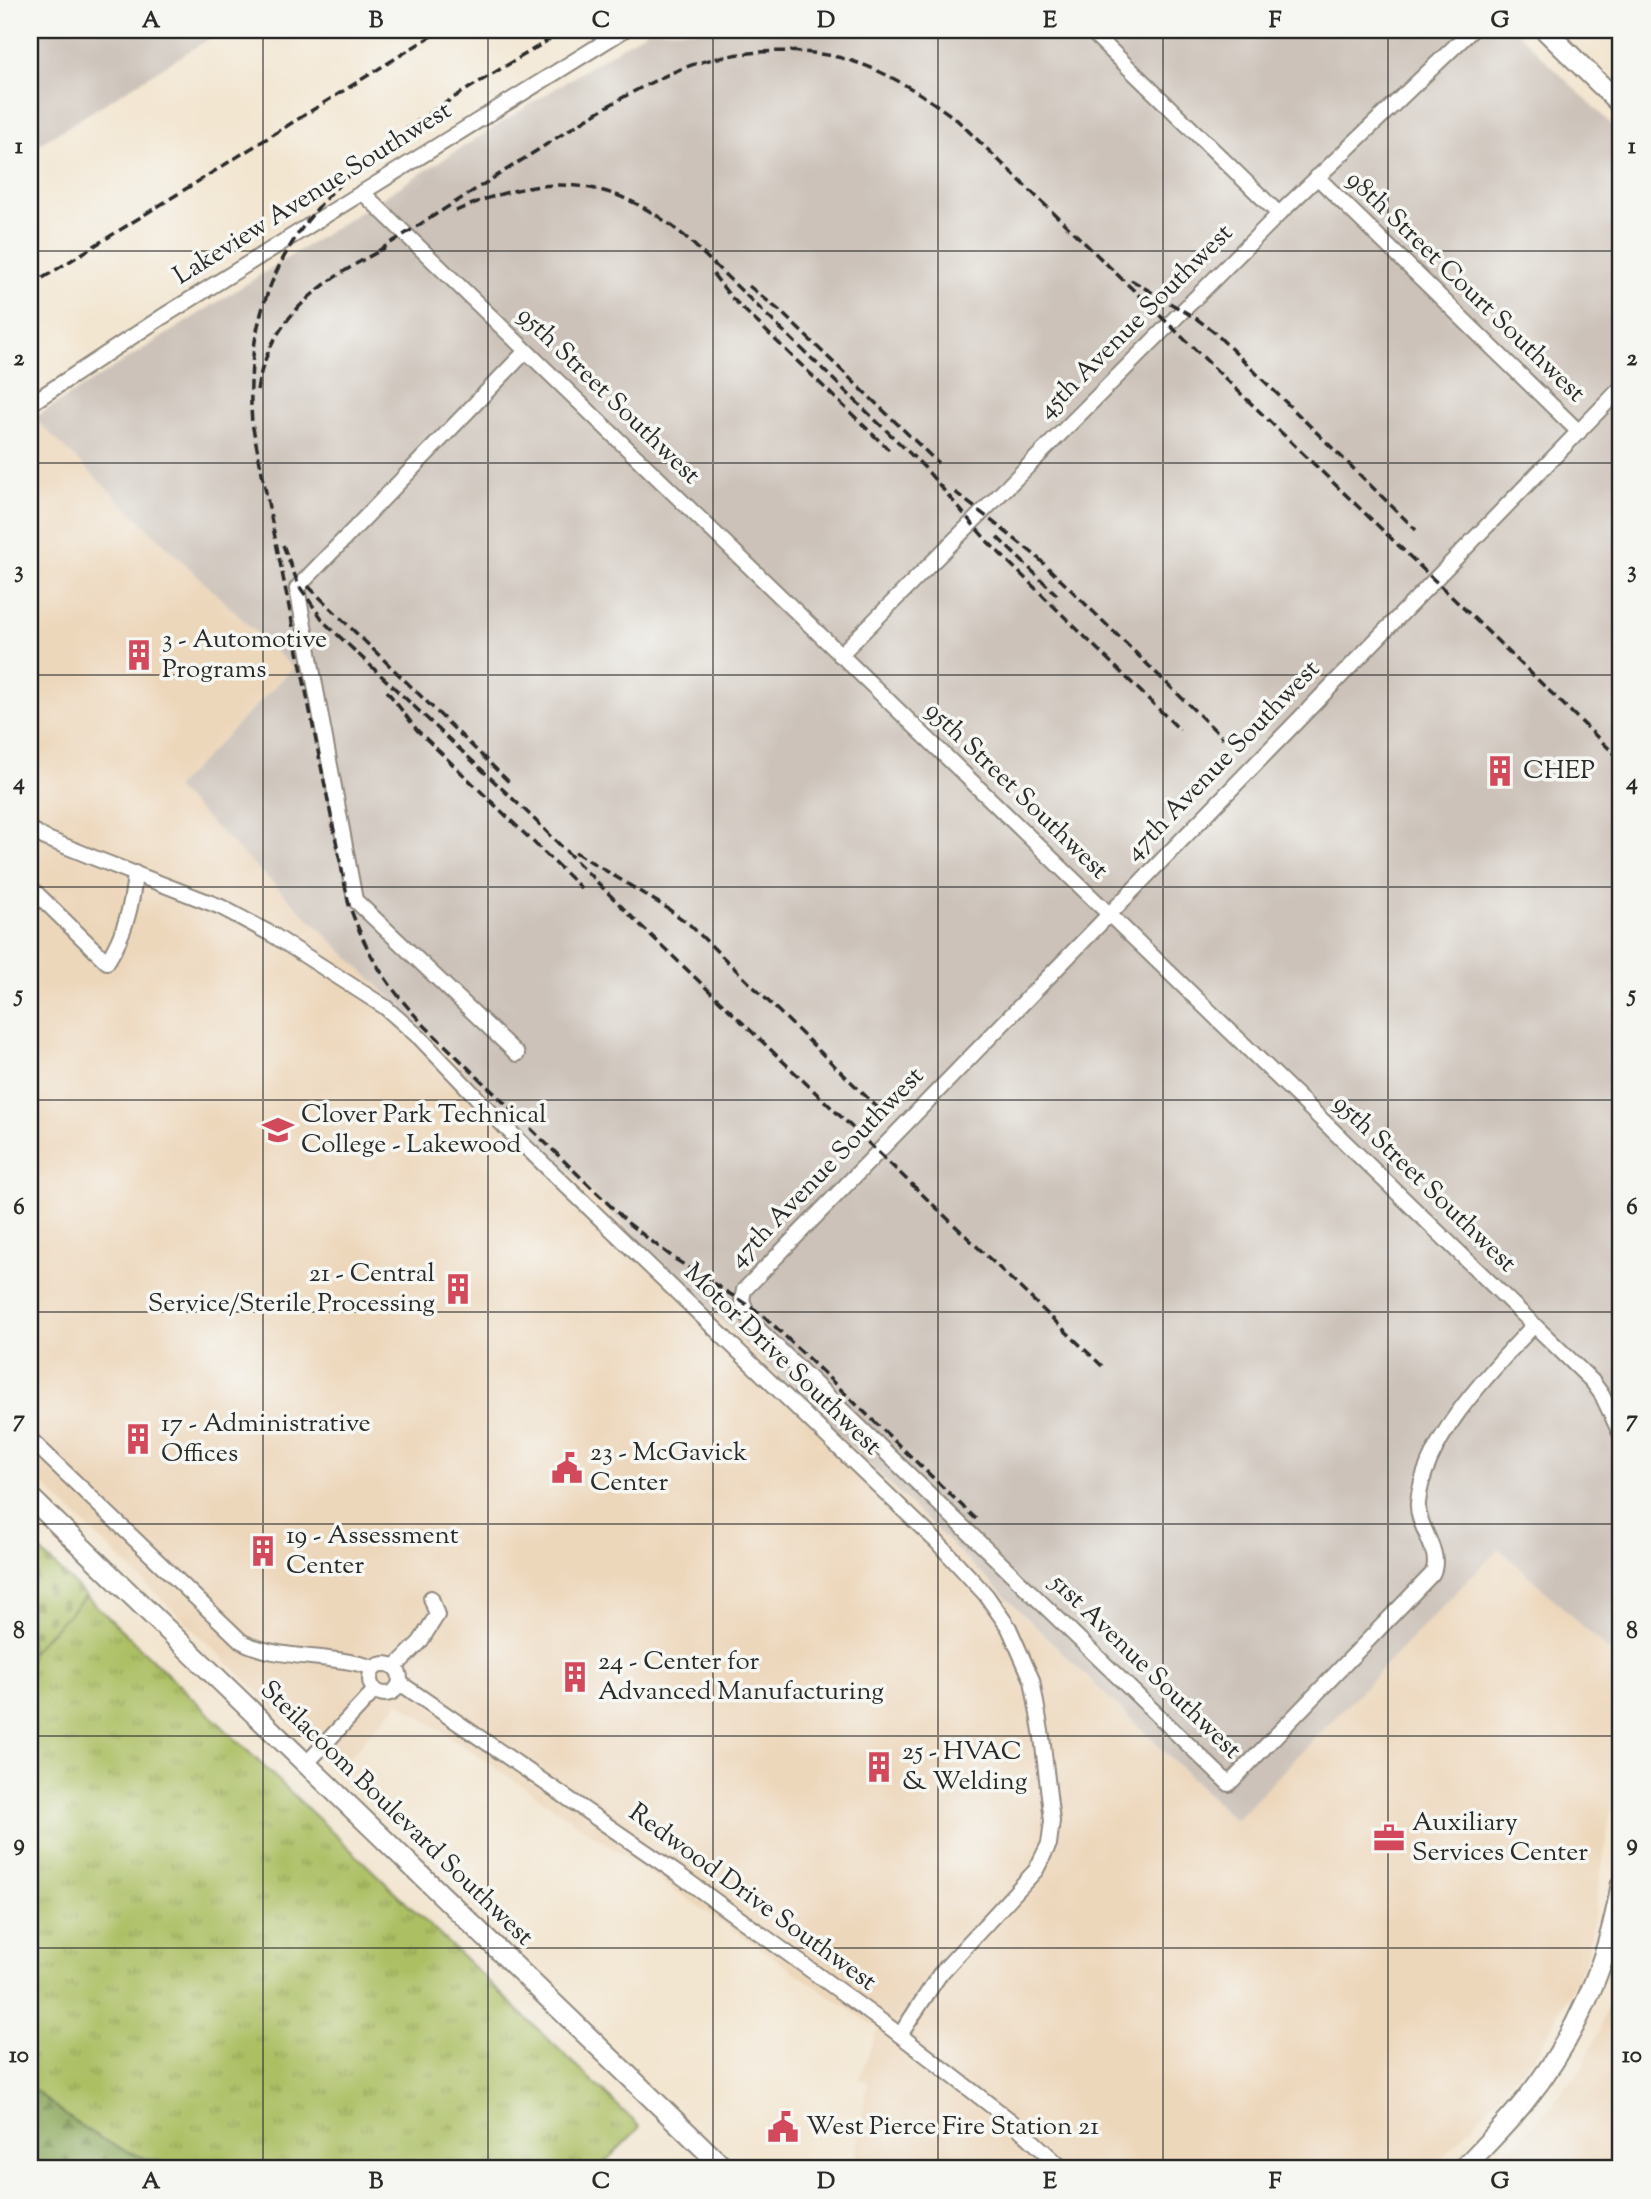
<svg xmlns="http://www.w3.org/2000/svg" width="1651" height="2199" viewBox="0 0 1651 2199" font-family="'Sorts Mill Goudy',serif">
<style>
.built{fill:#edd7bb}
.industrial{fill:#ccc2b9}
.grass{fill:url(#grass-tufts);stroke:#6c7547;stroke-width:2}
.forest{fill:url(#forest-firs);stroke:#5a6842;stroke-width:2}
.cemetery{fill:url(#cemetery-stones);stroke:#6c7547;stroke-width:2}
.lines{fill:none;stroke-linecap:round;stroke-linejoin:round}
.minor-casing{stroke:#8f887e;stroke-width:18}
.major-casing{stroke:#8f887e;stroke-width:23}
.minor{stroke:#fff;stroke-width:14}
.major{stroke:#fff;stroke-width:19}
.rail{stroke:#2b2b2b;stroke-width:3.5;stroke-dasharray:10 5;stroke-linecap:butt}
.grid{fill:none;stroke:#2b2b2b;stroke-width:2;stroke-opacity:0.55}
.labels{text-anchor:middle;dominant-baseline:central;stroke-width:7;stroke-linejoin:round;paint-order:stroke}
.street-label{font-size:26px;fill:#2b2b2b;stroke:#f6f6f2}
.poi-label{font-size:26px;fill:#2b2b2b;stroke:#f6f6f2;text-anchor:start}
.neatline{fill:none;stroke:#2b2b2b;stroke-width:2.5}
.grid-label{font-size:23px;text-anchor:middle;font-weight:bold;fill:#2b2b2b}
</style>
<defs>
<pattern id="grass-tufts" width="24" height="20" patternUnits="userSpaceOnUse" patternTransform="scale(1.75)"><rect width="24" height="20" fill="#acbf63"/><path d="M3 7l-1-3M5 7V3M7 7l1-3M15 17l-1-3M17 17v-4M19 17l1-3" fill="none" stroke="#8c9b52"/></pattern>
<pattern id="forest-firs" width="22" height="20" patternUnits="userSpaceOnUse" patternTransform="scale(1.75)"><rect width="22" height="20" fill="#89a659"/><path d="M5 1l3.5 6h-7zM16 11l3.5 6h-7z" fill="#70874a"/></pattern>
<pattern id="cemetery-stones" width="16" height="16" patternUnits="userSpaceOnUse" patternTransform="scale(1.75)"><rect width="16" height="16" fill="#acbf63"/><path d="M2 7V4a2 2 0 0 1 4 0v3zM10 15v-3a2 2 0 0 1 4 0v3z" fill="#8c9b52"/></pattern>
</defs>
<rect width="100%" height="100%" fill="#f6f6f2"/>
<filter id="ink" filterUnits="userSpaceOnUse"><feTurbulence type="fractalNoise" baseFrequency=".0143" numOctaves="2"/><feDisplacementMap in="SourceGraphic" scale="14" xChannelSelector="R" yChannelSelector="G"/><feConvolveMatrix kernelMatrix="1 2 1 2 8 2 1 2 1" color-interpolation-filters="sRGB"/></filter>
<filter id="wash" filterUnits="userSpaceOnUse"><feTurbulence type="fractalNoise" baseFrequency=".00686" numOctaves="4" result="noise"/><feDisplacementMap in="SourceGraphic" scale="28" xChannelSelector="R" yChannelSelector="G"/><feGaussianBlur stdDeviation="1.57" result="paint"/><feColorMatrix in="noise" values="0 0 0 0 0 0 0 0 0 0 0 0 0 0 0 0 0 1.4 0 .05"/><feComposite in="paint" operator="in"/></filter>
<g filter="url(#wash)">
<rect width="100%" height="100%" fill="#f3e6d1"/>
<!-- built -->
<g class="built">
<polygon points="34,418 293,668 175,788 1234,1821 1499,1548 1621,1662 1621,1749 1587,1960 1538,2052 1433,2169 853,2169 868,2082 858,2080 878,2029 399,1702 338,1769 30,1472 30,420"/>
<polygon points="1621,1964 1621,2169 1494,2169 1563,2092 1583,2065 1600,2029"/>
</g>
<!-- industrial -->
<g class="industrial">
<polygon points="30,30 223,30 30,150"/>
<polygon points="648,30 1515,30 1621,134 1621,1662 1499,1548 1235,1821 175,788 293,668 34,418"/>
</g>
<!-- grass -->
<path class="grass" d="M 86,1596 L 640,2127 L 598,2169 L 201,2169 C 184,2166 165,2165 148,2159 C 102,2145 66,2117 30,2086 L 30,1653 Z"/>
<!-- forest -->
<path class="forest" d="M 30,2086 C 66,2117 102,2145 148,2159 C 165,2165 184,2166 201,2169 L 53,2169 L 30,2160 Z"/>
<!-- cemetery -->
<polygon class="cemetery" points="30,1541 86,1596 30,1653"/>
</g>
<g filter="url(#ink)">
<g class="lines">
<defs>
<g id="minor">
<polyline points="1090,30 1279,214"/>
<polyline points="1317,177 1579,432"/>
<polyline points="362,192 1592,1381 1602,1395 1621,1435"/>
<polyline points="30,404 162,317 624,30"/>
<polyline points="840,655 1279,214 1472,30"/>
<polyline points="30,829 45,838 97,859 221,907 273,935 385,1007 420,1038 504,1126 938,1543 986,1595 1009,1628 1032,1680 1042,1737 1052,1821 1049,1844 1036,1870 940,1974 900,2035"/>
<path d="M 30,887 L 107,962 C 125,933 132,907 135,873"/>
<polyline points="517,1054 355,900 297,588 526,351"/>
<path d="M 1534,1325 C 1493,1369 1423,1439 1418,1503 C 1416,1527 1444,1552 1432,1574 L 1229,1784 L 751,1322 L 742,1300 L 744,1290 L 1621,388"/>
<path d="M 30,1439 L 241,1641 C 274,1660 334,1654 374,1668"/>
<circle cx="385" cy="1679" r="15"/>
<polyline points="395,1667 420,1642 437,1615 431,1598"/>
<polyline points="400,1683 678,1874 888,2026 1011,2121 1063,2169"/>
<polyline points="306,1764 375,1690"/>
</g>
<g id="major">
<polyline points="1545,30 1621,105"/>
<polyline points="30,1497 725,2169"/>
<path d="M 1463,2169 C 1483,2147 1505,2126 1524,2102 C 1575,2040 1608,1964 1621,1885"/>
</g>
</defs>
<!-- minor casing -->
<use href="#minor" class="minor-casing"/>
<!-- major casing -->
<use href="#major" class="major-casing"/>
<!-- minor -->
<use href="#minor" class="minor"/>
<!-- major -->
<use href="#major" class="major"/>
<!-- rail -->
<g class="rail">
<path d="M 565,30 C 407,128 235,204 252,423 L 349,905 C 368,956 386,985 424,1025 L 629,1224 L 675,1259 L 763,1315 L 976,1519"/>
<path d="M 456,211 C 545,171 613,175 688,239 L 924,467 L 988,542 L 1180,730"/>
<path d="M 378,251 C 433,216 489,181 544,146 C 584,120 625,94 669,74 C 723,49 804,43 861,64 C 896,77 928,98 957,120 L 1621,760"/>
<polyline points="713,274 730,296 889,450"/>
<polyline points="1131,280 1197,319 1214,332 1416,530"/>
<polyline points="30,286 441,30"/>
<polyline points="749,286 780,311 938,463"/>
<path d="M 257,390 C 270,316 322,281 385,248"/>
<polyline points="955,492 1035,555 1223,738"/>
<polyline points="997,537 1057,595"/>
<polyline points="283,545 299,586 325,623 529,814 636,921 1102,1366"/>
<polyline points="308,586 511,784"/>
<polyline points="387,691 417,730 581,888"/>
<polyline points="575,852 667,908 690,925 882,1112"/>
</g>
</g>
</g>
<!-- grid -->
<path class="grid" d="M 263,30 L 263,2169M 488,30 L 488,2169M 713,30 L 713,2169M 938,30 L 938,2169M 1163,30 L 1163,2169M 1388,30 L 1388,2169M 30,251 L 1621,251M 30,463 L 1621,463M 30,675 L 1621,675M 30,887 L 1621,887M 30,1100 L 1621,1100M 30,1312 L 1621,1312M 30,1524 L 1621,1524M 30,1736 L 1621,1736M 30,1948 L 1621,1948"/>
<!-- icons -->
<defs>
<symbol id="building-bare" viewBox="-9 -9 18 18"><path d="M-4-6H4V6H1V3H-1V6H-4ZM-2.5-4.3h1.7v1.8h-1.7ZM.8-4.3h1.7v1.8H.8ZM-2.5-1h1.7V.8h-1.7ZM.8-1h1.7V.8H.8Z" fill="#d1495b" stroke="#f6f6f2" stroke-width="2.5" paint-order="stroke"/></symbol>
<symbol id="university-bare" viewBox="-9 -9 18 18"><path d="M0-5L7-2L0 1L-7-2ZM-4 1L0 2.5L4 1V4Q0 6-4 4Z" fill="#d1495b" stroke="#f6f6f2" stroke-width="2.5" paint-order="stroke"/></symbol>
<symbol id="civic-bare" viewBox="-9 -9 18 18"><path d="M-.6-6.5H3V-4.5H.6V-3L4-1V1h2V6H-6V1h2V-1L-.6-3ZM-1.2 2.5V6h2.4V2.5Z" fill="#d1495b" stroke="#f6f6f2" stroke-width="2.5" paint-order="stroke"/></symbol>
<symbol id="office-bare" viewBox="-9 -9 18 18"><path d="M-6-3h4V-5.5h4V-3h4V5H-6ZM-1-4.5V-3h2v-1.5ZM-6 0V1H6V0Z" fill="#d1495b" stroke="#f6f6f2" stroke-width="2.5" paint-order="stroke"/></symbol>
</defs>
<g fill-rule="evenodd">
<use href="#building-bare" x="117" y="633" width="44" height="44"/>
<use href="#building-bare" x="1478" y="749" width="44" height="44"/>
<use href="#university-bare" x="256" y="1108" width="44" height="44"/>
<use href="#building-bare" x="436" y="1267" width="44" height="44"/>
<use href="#building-bare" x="116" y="1417" width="44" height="44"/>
<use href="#civic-bare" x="545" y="1446" width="44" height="44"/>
<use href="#building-bare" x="241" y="1529" width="44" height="44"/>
<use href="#building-bare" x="553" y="1655" width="44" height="44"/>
<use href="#building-bare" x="857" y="1745" width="44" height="44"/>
<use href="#office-bare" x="1367" y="1816" width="44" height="44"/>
<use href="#civic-bare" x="761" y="2105" width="44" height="44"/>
</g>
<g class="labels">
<!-- street labels -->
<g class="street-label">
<text transform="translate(313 194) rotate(-32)">Lakeview Avenue Southwest</text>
<text transform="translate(1465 287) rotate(44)">98th Street Court Southwest</text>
<text transform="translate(1136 322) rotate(-45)">45th Avenue Southwest</text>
<text transform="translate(608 396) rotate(44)">95th Street Southwest</text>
<text transform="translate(1223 761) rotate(-46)">47th Avenue Southwest</text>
<text transform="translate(1016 791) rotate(44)">95th Street Southwest</text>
<text transform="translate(827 1168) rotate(-46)">47th Avenue Southwest</text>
<text transform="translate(1424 1184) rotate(44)">95th Street Southwest</text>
<text transform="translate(782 1360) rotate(44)">Motor Drive Southwest</text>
<text transform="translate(1145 1667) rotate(44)">51st Avenue Southwest</text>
<text transform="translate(396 1814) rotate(44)">Steilacoom Boulevard Southwest</text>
<text transform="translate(752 1898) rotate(36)">Redwood Drive Southwest</text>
</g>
<!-- poi labels -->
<g class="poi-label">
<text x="162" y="640">3 - Automotive<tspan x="162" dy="30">Programs</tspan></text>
<text x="1523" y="771">CHEP</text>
<text x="301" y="1115">Clover Park Technical<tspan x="301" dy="30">College - Lakewood</tspan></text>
<text x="435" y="1274" text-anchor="end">21 - Central<tspan x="435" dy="30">Service/Sterile Processing</tspan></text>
<text x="161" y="1424">17 - Administrative<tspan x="161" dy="30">Offices</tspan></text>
<text x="590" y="1453">23 - McGavick<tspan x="590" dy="30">Center</tspan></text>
<text x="286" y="1536">19 - Assessment<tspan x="286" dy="30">Center</tspan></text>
<text x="598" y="1662">24 - Center for<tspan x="598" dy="30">Advanced Manufacturing</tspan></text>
<text x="902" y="1752">25 - HVAC<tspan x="902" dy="30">&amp; Welding</tspan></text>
<text x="1412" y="1823">Auxiliary<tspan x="1412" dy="30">Services Center</tspan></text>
<text x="806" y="2127">West Pierce Fire Station 21</text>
</g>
</g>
<!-- margin -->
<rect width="1651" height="2199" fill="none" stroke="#f6f6f2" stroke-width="77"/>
<rect x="38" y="38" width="1574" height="2122" class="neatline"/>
<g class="grid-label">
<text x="151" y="27">A</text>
<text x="376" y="27">B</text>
<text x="601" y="27">C</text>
<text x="826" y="27">D</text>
<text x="1050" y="27">E</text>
<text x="1275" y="27">F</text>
<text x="1500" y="27">G</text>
<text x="19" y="153">1</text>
<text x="1632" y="153">1</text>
<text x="19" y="365">2</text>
<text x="1632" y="365">2</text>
<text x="19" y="577">3</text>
<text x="1632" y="577">3</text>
<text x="19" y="789">4</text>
<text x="1632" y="789">4</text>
<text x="19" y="1001">5</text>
<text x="1632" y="1001">5</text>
<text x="19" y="1214">6</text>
<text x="1632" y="1214">6</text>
<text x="19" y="1426">7</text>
<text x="1632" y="1426">7</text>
<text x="19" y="1638">8</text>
<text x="1632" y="1638">8</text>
<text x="19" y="1850">9</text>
<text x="1632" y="1850">9</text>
<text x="19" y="2062">10</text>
<text x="1632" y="2062">10</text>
<text x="151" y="2188">A</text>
<text x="376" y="2188">B</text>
<text x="601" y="2188">C</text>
<text x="826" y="2188">D</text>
<text x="1050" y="2188">E</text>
<text x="1275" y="2188">F</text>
<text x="1500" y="2188">G</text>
</g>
</svg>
